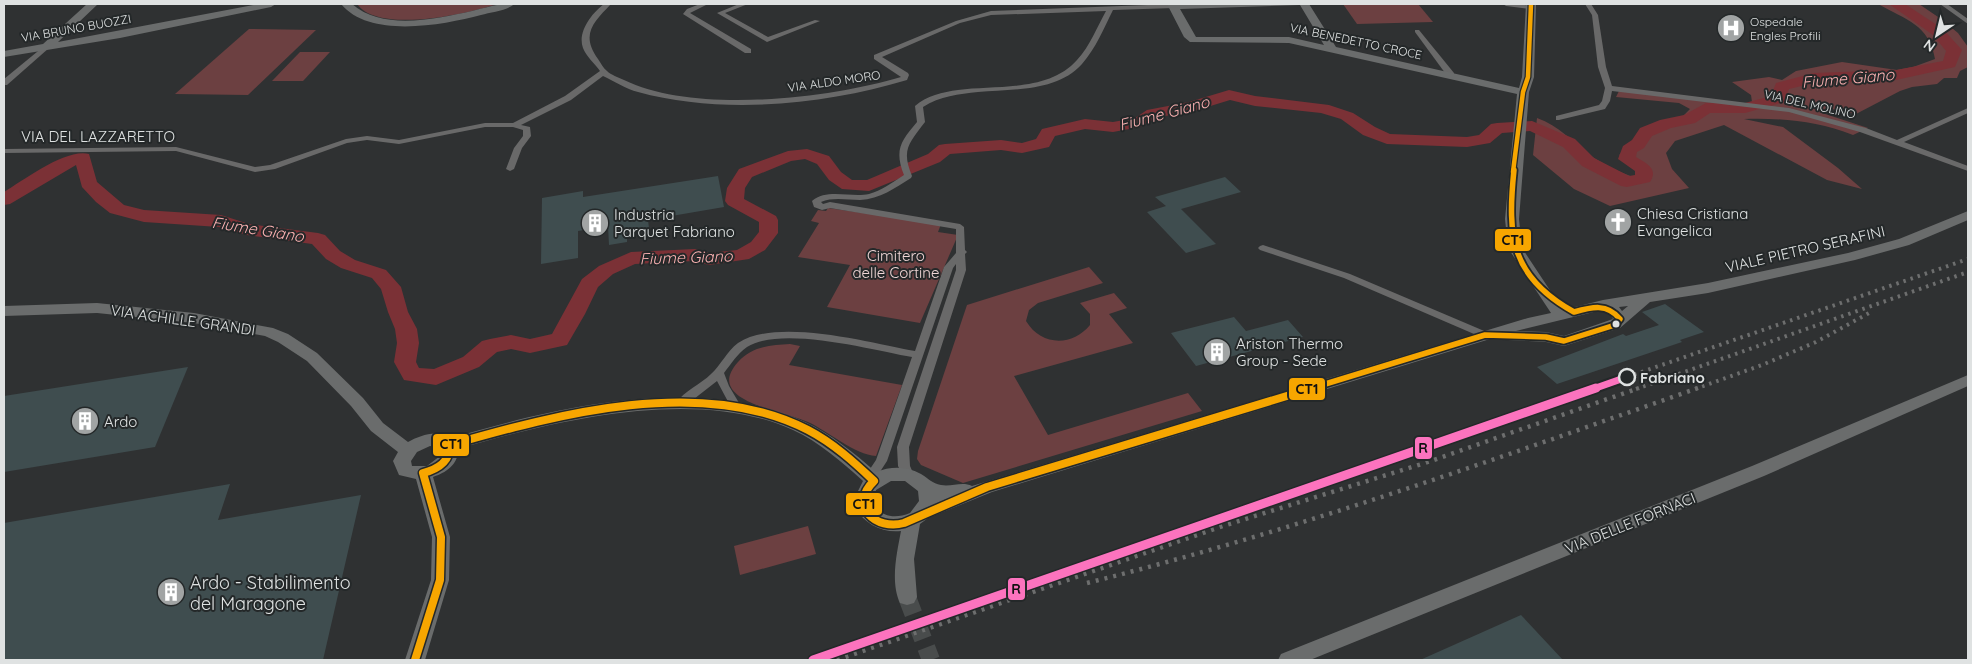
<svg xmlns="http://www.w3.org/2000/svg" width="1972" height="664" viewBox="0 0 1972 664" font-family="Quicksand,sans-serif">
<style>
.green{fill:#6c4041}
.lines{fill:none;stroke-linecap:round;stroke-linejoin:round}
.river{fill:#7b3136;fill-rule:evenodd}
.building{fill:#3f4d4f}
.secondary-tunnel{stroke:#494c4c;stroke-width:18;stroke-dasharray:18 9;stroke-linecap:butt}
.street{fill:#696969;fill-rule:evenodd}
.secondary{fill:#6a6c6c;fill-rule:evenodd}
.rail-far1{stroke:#6d6e6e;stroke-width:4;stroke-dasharray:2.5 5;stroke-linecap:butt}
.rail{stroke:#6d6e6e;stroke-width:4.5;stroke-dasharray:3 6;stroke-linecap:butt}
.bus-1-far2-casing{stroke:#242829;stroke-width:7}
.bus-1-far1-casing{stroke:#242829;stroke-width:9}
.bus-1-casing{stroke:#242829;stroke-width:11}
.bus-1-far2{stroke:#f7a600;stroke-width:4.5}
.bus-1-far1{stroke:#f7a600;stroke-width:5.5}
.bus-1{stroke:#f7a600;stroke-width:8}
.rail-1-far1-casing{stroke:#242829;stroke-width:11}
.rail-1-casing{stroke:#242829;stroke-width:12}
.rail-1-far1{stroke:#fc73be;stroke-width:7}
.rail-1{stroke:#fc73be;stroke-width:9}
.bus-dot{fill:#dfe2e2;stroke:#242829;stroke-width:2}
.stop-dot{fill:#242829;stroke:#dfe2e2;stroke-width:2.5}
.labels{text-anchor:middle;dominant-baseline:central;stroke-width:4;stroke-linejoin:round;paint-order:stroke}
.far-poi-label{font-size:12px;fill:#dfe2e2;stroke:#242829;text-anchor:start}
.far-street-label{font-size:12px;fill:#dfe2e2;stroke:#242829}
.street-label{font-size:15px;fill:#dfe2e2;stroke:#242829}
.poi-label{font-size:15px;fill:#dfe2e2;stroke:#242829;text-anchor:start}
.park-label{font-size:15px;fill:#f0d6d6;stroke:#242829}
.stop-label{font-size:15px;font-weight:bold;fill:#dfe2e2;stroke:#242829;text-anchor:start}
.water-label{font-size:16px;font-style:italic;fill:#fbb2b2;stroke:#242829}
.near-poi-label{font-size:18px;fill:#dfe2e2;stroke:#242829;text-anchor:start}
.line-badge{stroke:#242829;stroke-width:2}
.pale-badge-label{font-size:14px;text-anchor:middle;font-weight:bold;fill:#111}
</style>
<rect width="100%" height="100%" fill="#2f3132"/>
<!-- green -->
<g class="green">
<path d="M 357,4 L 497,4 C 468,14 378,34 357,4 Z"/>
<polygon points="1343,4 1418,4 1433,22 1357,24"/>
<path d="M 1878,4 L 1919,4 L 1941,19 L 1958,33 L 1968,47 L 1968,67 L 1960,71 L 1957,78 L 1944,78 L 1937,84 L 1912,87 L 1900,91 L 1856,114 L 1832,109 L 1819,112 L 1868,128 L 1853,135 C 1817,121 1783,118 1744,119 L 1783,127 L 1838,168 L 1862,189 L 1827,180 L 1724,125 L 1675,141 L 1666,153 L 1672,169 L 1689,188 L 1610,206 L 1574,189 L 1533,155 L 1537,118 C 1559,126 1573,142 1591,156 C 1609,168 1628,176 1648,182 L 1619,155 L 1655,132 L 1675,124 L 1690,109 L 1679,103 L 1616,97 L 1619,91 L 1741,105 L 1752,102 L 1751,95 L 1732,82 L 1769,77 L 1782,80 L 1796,71 L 1842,62 L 1897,70 L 1913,67 L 1935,59 C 1929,24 1906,20 1878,4 Z"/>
<polygon points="249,29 316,30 248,95 175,94"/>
<polygon points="300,52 330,52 303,81 272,81"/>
<polygon points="828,208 941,224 938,232 958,235 920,323 827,307 850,265 798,257 819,223 811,221 818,210 826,211"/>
<path d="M 1089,267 L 1103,283 L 1038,303 L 1029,310 L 1026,321 C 1041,346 1072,347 1090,325 L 1090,314 L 1080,303 L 1114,293 L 1127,308 L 1109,314 L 1133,343 L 1014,376 L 1048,435 L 1188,393 L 1202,411 L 963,483 L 921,465 L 917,459 L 918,451 L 967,305 Z"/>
<path d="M 790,344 L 800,346 L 789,365 L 902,385 L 876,456 C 855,455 828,431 808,422 C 786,411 702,402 738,362 C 752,346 771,345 790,344 Z"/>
<polygon points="808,526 816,554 740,575 734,546"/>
</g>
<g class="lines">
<!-- river -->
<path class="river" d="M 1889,4 L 1905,4 L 1943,29 L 1962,50 L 1955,67 L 1896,80 L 1814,83 L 1789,89 L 1784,102 L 1745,113 L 1710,113 L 1695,123 L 1671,128 L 1652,136 L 1644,148 L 1637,152 L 1636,157 C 1646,163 1659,169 1650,182 L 1627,187 L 1621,186 L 1582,166 L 1563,147 L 1530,131 L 1502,133 L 1490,143 L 1467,147 L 1387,144 L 1363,135 L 1341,119 L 1321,113 L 1255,106 L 1230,100 L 1191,112 L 1158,117 L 1140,127 L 1113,132 L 1085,129 L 1055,136 L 1049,147 L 1022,153 L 1001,150 L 950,154 L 940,162 L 869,191 L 842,189 L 829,180 L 817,164 L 805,159 L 791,161 L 752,177 L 745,188 L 744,199 L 776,216 L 778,220 L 778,233 L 765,250 L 749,259 L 709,265 L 694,261 L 635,264 L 613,274 L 598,287 L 585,314 L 567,345 L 530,353 L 511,349 L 497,352 L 479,367 L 436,385 L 404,380 L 394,362 L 397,343 L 395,329 L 388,312 L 381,289 L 372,278 L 341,268 L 326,259 L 312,244 L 247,235 L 219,227 L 144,222 L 110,213 L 96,202 L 82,187 L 76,165 L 10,204 L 4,205 L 4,192 C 24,180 66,148 89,154 L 97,182 L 124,205 L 144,210 L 221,215 L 249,224 L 318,233 L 325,235 L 340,251 L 355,260 L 386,270 L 401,287 L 408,312 L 417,329 L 419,343 L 416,362 L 419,368 L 434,369 L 463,357 L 482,341 L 490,339 L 511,335 L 530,339 L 552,334 L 582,279 L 599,266 L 631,252 L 695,249 L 709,253 L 737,250 L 751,242 L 759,232 L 759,222 L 728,205 L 725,201 L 727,188 L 739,169 L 788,151 L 807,149 L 829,156 L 841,172 L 852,180 L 867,180 L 928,154 L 939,145 L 945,144 L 1001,140 L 1022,143 L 1036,139 L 1042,129 L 1085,119 L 1113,122 L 1135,118 L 1147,110 L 1189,102 L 1229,90 L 1255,96 L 1329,105 L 1353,113 L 1375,127 L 1390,134 L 1467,137 L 1479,135 L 1491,124 L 1497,123 L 1532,121 L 1575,139 L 1594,158 L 1629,176 L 1635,175 L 1635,171 L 1618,159 L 1623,146 L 1632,140 L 1640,128 L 1660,120 L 1684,115 L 1706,103 L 1745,103 L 1771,96 L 1776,83 L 1814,73 L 1896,70 L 1943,61 L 1946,51 L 1933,35 Z"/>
</g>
<!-- building -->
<g class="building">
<polygon points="718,176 724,207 648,220 649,228 627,231 627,242 609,245 608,226 578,231 578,258 541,264 542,198 583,191 583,197"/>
<polygon points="1225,177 1241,192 1181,209 1216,244 1186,253 1147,212 1166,206 1155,197"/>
<polygon points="1665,304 1704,332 1680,340 1682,342 1557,384 1537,367 1623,334 1626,336 1659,325 1642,312"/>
<polygon points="1234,317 1246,331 1288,320 1303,337 1196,366 1171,333"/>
<polygon points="188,367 155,447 4,472 4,396"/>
<polygon points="230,484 218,520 361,495 323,660 4,660 4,523"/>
<polygon points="1521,615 1563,660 1420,660"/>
</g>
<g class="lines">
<!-- secondary-tunnel -->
<polyline class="secondary-tunnel" points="907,597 931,660"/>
<!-- street -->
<g class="street">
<path d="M 604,4 L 611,4 C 594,22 580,34 598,59 C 601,63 603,68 607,71 C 611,75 618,77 624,80 C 694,114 827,99 901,77 L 874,59 L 874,55 L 956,21 L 991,11 L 1174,4 L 1177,6 L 1174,8 L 1113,10 C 1104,28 1096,48 1082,64 C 1057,92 1012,89 978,92 C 959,94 940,96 923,107 L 925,122 C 909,143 901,150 912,176 L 911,178 C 895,188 880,199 860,200 C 847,200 833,197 821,202 L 823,204 L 830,202 L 960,224 L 964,227 L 965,250 L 967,252 L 965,254 L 966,270 L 909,447 L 910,466 L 914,475 L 912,478 L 908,479 L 904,478 L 898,466 L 897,447 L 956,270 L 956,264 L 953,268 L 887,461 L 874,481 L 870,482 L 866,481 L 864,478 L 876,460 L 912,357 C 873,350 781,325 747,347 C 737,354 731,364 724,373 L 729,386 L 742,408 L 741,411 L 733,411 L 717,381 L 685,406 L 677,406 L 676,403 C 684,391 701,384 711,374 C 721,365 727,351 738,343 C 777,317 871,343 915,351 L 944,267 L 956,253 L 956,229 L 830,208 L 822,210 L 814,207 L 812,201 C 827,188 851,198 869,194 C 881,191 893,182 904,175 C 894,150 901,141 917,122 L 915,106 C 926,96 943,92 958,90 C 996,85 1049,92 1077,60 C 1090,46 1097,27 1106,11 L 991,15 L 960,23 L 882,57 L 908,73 L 909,75 L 907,80 C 824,105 722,115 638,92 C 626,89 614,81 603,76 L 571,100 L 521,125 L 530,127 L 531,136 L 522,148 L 514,169 L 510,171 L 506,169 L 514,148 L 523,136 L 523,130 L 513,127 L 485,127 L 399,144 L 367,140 L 347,143 L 275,169 L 255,172 L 176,151 L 4,153 L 4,149 L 176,147 L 255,167 L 270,165 L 346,139 L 367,136 L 399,140 L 485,123 L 513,123 L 565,96 L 600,71 C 595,64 586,56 583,48 C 577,32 592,13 604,4 Z"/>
<polygon points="700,4 708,4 690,13 751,49 751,53 745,53 683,14 687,9"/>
<polygon points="739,4 748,4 725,13 768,37 815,20 820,21 767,42 717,13"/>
<polygon points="1503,4 1520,4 1534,7 1531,9 1506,6"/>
<polygon points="1585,4 1591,4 1598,15 1606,67 1612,86 1789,108 1866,128 1897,140 1968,108 1968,113 1904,142 1968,166 1968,171 1860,132 1789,112 1612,91 1610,101 1605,109 1559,120 1556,120 1556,116 1599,105 1602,101 1605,88 1598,67 1592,15"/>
<polygon points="1940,4 1947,4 1968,19 1968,24"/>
<polygon points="1415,30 1419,30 1454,73 1454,77 1448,77 1415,32"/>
<polygon points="43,47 49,48 7,85 4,85 4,79"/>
<polygon points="1263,245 1350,274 1489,333 1490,335 1489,337 1481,337 1344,278 1260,250 1258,248 1260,246"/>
</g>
<!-- secondary -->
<g class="secondary">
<polygon points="87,4 98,4 58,42 258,4 276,4 271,7 120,38 4,57 4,51 43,44"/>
<path d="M 341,4 L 352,4 C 383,31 435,19 472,11 C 486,8 499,3 514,4 C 507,11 491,12 481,15 C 443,25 370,39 341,4 Z"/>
<path d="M 1167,4 L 1309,4 L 1336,47 L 1519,88 L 1522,77 L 1526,4 L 1536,4 L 1534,77 L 1529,92 L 1519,219 L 1522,248 L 1563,310 L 1603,300 L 1708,283 L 1848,253 L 1899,239 L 1968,211 L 1968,220 L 1909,245 L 1855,260 L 1708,293 L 1650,302 L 1620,328 L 1564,346 L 1546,342 L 1490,339 L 992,492 L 928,518 L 920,524 L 914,559 L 917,597 L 914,603 L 907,605 L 900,603 C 890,582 897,552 901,531 C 882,533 864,524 855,507 L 856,495 L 863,481 C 842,462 819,442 793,430 C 697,386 556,420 458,449 C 459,464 446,473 433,477 L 450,537 L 449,580 L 425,660 L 405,660 L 431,580 L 432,537 L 416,479 L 399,475 L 393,461 L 398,452 L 371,431 L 351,406 L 307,361 L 278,342 L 265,336 L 194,323 L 97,313 L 4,316 L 4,306 L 97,303 L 194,313 L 273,328 L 288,334 L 317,353 L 363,398 L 383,423 L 408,442 C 417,437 430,432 440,434 C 445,434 450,438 454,437 C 459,437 464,435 469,433 C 571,404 704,376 805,422 C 831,434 854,453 876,472 C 891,466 907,466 921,474 C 929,479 932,483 941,485 C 952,487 962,481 972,486 L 1528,318 L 1551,313 L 1508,248 L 1505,219 L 1517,94 L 1289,43 L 1190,42 L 1184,37 ZM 1300,5 L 1324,45 L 1289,37 L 1196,37 L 1180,9 ZM 1628,306 L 1622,311 L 1619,307 ZM 1602,310 L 1609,313 L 1613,319 L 1564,336 L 1546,332 L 1516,331 ZM 430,446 L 442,448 L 440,456 L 427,466 L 412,466 L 411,461 L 417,452 ZM 891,481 L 905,481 L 918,491 L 919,501 L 910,513 C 895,519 883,517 873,505 L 876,490 Z"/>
<polygon points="1968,375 1968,386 1764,476 1310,660 1278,660 1281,654 1752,466"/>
</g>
<!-- rail-far1 -->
<g class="rail-far1">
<polyline points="1627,377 1968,259"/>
<polyline points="1636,389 1968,272"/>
<polyline points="1695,389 1762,365 1816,342 1869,313"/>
</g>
<!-- rail -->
<g class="rail">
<path d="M 1087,583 C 1295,531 1496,459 1698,388"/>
<polyline points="837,660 1223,526 1425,463 1639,388"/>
</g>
<defs>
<polyline id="bus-1-far2" points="1513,172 1523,92 1528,77 1531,4"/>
<path id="bus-1-far1" d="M 1309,389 L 1485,335 L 1546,337 L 1564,341 L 1615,325 L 1620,319 C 1607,303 1592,307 1574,312 C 1511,277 1507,237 1514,170"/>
<path id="bus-1" d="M 415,660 L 440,580 L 441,537 L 423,473 C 438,469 450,462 450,445 C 558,414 702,375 808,430 C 833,443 854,462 874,481 C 848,506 876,531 904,523 L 987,487 L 1313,388"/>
</defs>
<!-- bus-1-far2 casing -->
<use href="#bus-1-far2" class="bus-1-far2-casing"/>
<!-- bus-1-far1 casing -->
<use href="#bus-1-far1" class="bus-1-far1-casing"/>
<!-- bus-1 casing -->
<use href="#bus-1" class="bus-1-casing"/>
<!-- bus-1-far2 -->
<use href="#bus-1-far2" class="bus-1-far2"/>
<!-- bus-1-far1 -->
<use href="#bus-1-far1" class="bus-1-far1"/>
<!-- bus-1 -->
<use href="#bus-1" class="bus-1"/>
<defs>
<polyline id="rail-1-far1" points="1593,389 1627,377"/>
<polyline id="rail-1" points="813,660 1596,388"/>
</defs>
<!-- rail-1-far1 casing -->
<use href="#rail-1-far1" class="rail-1-far1-casing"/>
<!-- rail-1 casing -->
<use href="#rail-1" class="rail-1-casing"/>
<!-- rail-1-far1 -->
<use href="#rail-1-far1" class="rail-1-far1"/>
<!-- rail-1 -->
<use href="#rail-1" class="rail-1"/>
</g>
<!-- icons -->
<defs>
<symbol id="hospital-disc" viewBox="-11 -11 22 22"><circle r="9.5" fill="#a1a4a4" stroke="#242829"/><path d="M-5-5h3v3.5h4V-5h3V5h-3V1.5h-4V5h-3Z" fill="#fff"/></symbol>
<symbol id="church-disc" viewBox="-11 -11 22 22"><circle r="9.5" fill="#a1a4a4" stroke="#242829"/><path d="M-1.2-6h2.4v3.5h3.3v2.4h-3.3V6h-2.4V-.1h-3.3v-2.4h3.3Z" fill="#fff"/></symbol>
<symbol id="building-disc" viewBox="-11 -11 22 22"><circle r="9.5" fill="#a1a4a4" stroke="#242829"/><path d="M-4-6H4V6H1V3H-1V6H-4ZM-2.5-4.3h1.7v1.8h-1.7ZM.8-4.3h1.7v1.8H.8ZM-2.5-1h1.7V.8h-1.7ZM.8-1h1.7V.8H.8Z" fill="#fff"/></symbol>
</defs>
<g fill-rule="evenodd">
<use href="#hospital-disc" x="1715" y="12" width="32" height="32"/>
<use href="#church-disc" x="1602" y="206" width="32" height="32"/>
<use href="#building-disc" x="579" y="207" width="32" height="32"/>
<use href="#building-disc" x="1201" y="336" width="32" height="32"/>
<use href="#building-disc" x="69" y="405" width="32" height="32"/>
<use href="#building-disc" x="155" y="576" width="32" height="32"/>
</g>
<!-- markers -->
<circle class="bus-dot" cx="1616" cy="324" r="4.5"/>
<circle class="stop-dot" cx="1627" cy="377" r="8"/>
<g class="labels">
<!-- far-poi labels -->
<g class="far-poi-label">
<text x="1750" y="21">Ospedale<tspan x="1750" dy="14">Engles Profili</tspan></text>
</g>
<!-- far-street labels -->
<g class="far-street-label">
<text transform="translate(76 28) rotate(-10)">VIA BRUNO BUOZZI</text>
<text transform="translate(1356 41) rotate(12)">VIA BENEDETTO CROCE</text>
<text transform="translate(834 81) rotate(-8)">VIA ALDO MORO</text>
<text transform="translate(1810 104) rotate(13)">VIA DEL MOLINO</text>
</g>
<!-- street labels -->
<g class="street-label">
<text x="98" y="136">VIA DEL LAZZARETTO</text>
<text transform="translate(1805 249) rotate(-13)">VIALE PIETRO SERAFINI</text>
<text transform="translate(183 320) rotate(8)">VIA ACHILLE GRANDI</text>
<text transform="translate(1630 523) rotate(-22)">VIA DELLE FORNACI</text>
</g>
<!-- poi labels -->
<g class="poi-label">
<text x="1637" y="213">Chiesa Cristiana<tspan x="1637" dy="17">Evangelica</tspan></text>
<text x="614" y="214">Industria<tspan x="614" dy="17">Parquet Fabriano</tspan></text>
<text x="1236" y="343">Ariston Thermo<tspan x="1236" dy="17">Group - Sede</tspan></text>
<text x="104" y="421">Ardo</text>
</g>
<!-- park labels -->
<g class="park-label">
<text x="896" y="255">Cimitero<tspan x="896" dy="17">delle Cortine</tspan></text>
</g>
<!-- stop labels -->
<g class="stop-label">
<text x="1640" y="377">Fabriano</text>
</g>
<!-- water labels -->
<g class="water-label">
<text transform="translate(1848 78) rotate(-5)">Fiume Giano</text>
<text transform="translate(1164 113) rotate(-15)">Fiume Giano</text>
<text transform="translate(258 229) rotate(9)">Fiume Giano</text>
<text transform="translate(686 257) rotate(-2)">Fiume Giano</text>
</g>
<!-- near-poi labels -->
<g class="near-poi-label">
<text x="190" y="582">Ardo - Stabilimento<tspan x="190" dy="21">del Maragone</tspan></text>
</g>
</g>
<g class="line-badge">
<rect x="1494" y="228" width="38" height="24" rx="5" fill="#f7a600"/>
<rect x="1288" y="377" width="38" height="24" rx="5" fill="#f7a600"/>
<rect x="432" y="433" width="38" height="24" rx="5" fill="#f7a600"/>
<rect x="1414" y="436" width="19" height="24" rx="5" fill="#fc73be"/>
<rect x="845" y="492" width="38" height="24" rx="5" fill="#f7a600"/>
<rect x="1007" y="577" width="19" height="24" rx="5" fill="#fc73be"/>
</g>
<g class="pale-badge-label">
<text x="1513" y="245">CT1</text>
<text x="1307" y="394">CT1</text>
<text x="451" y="449">CT1</text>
<text x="1423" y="453">R</text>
<text x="864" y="509">CT1</text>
<text x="1016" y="594">R</text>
</g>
<!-- border -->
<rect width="1972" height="664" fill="none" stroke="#dfe2e2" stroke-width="10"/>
<!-- north arrow -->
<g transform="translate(1937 35) rotate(215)" stroke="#242829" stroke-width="4" paint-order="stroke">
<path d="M0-4L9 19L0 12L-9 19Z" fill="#dfe2e2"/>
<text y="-8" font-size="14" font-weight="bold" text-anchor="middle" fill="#dfe2e2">N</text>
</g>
</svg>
